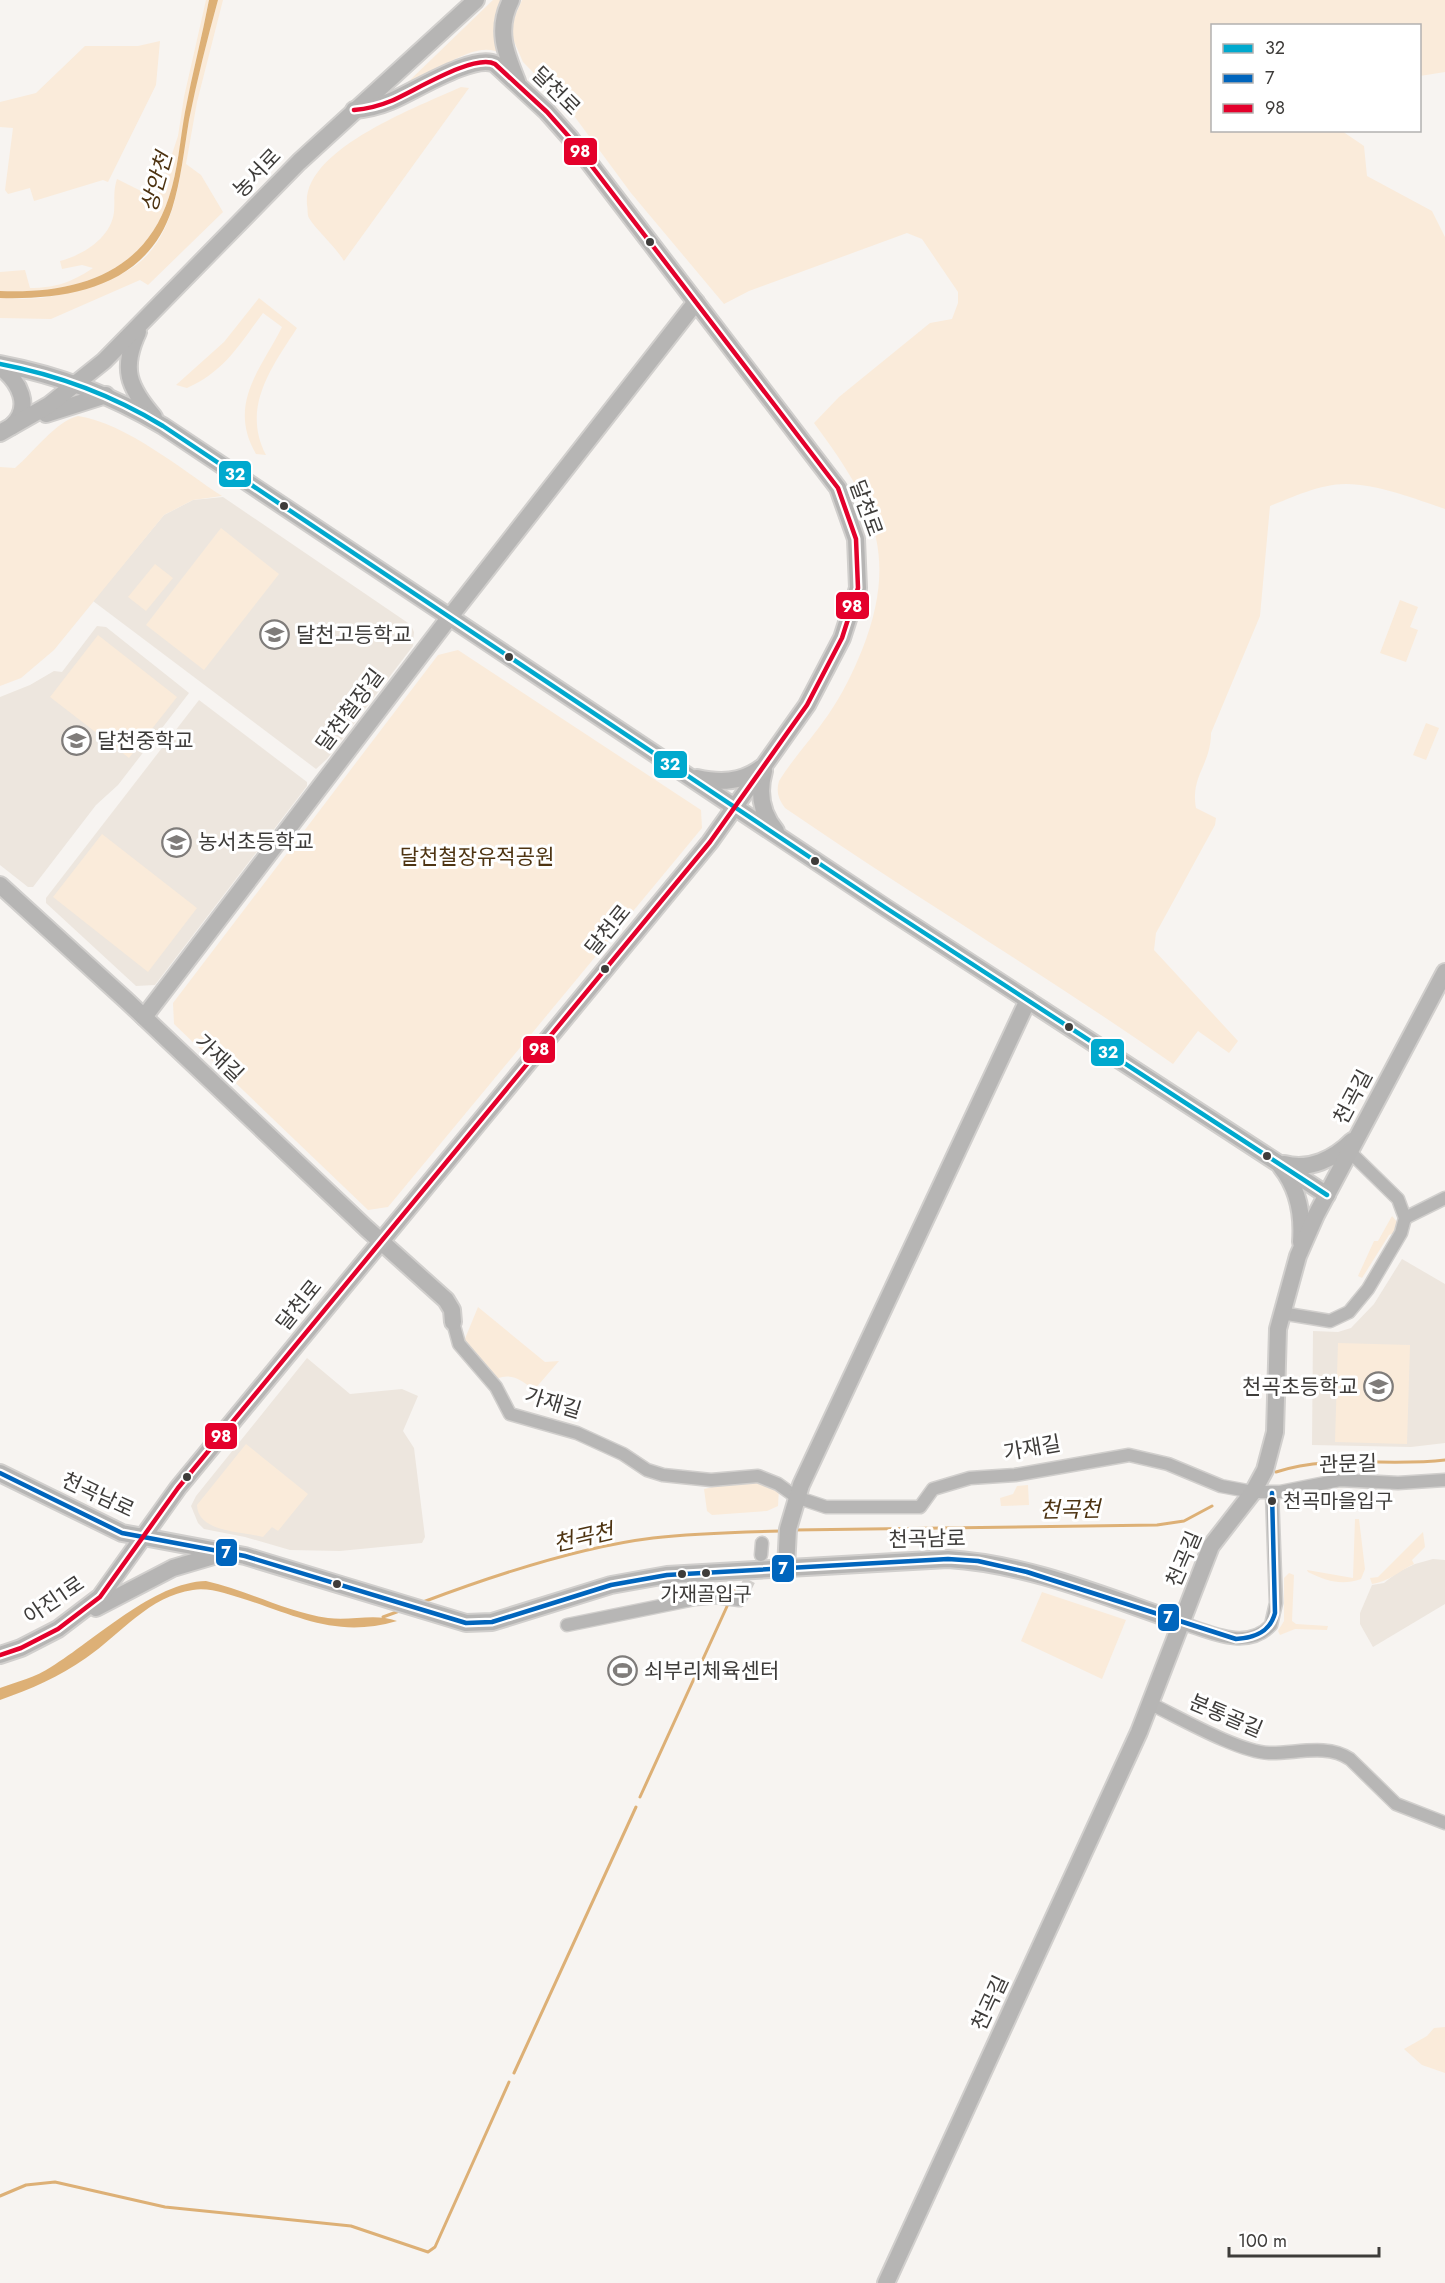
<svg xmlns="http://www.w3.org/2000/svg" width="1445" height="2283" viewBox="0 0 1445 2283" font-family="Jost,'Noto Sans KR',sans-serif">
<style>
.built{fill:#ede6de}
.green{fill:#faebda}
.water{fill:#ddb076}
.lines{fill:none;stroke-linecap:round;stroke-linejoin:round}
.stream{stroke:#ddb076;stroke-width:3}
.street-tunnel{stroke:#d2cfcc;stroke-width:12;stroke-dasharray:12 6;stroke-linecap:butt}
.street-casing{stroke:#d1cfcd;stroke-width:15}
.secondary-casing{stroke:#d1cfcd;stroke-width:20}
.street{stroke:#b7b6b5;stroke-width:12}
.secondary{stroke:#b6b5b4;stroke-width:16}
.bus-1-casing{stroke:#fff;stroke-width:9}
.bus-2-casing{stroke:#fff;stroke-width:9}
.bus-3-casing{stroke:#fff;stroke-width:9}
.bus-1{stroke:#00a9ce;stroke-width:4.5}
.bus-2{stroke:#0065bd;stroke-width:4.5}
.bus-3{stroke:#e4002b;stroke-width:4.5}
.bus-dot{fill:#3e3c3a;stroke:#fff;stroke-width:2}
.labels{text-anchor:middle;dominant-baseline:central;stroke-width:6;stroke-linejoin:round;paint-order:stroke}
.bus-label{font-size:20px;fill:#3e3c3a;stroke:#fff;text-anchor:start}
.street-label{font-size:21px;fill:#3e3c3a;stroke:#fff}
.poi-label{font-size:21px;fill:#3e3c3a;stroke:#fff;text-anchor:start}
.park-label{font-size:21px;fill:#4e3412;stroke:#fff}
.water-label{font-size:22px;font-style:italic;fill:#4d3311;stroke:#fff}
.line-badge{stroke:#fff;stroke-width:2}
.badge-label{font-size:16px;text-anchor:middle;font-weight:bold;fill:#fff}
</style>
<rect width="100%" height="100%" fill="#f7f4f1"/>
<!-- built -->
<g class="built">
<polygon points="223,497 411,625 414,632 413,646 327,759 316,769 93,601 164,515 193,500"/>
<polygon points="97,626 106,627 189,693 118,785 96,805 33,887 28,887 0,865 0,697 30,685 54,671 62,672"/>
<polygon points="199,700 307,782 307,786 155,985 136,986 46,903 46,898"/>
<polygon points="1402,1259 1445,1284 1445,1443 1411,1447 1312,1445 1313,1331 1338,1332 1351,1328 1374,1304"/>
<polygon points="307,1358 350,1394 402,1389 418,1396 403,1431 414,1448 425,1537 422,1543 340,1551 290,1550 245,1537 204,1529 198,1523 191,1506 196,1496"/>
<polygon points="1433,1559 1445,1560 1445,1604 1373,1647 1360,1624 1360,1613 1372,1585 1384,1583 1398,1572 1415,1564"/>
</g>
<!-- green -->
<g class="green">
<path d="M 206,0 L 209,0 C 202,36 193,71 186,107 C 181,137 178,168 169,197 C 144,275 74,294 0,291 L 0,272 L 25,270 L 30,288 C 56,288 72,282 93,268 L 82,265 L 62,269 L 60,261 C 83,255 111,238 114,212 C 115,200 113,191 117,179 L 157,199 L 178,136 L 184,97 Z"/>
<path d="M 218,0 L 223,0 L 197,102 L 186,164 L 201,175 L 223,212 L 148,285 L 140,280 L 51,319 L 0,318 L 0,298 C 42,300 54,298 93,284 C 103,280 114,277 123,273 C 178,247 180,171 189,120 C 197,79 207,40 218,0 Z"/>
<path d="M 493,0 L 504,0 L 501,54 C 476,37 432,77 408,82 Z"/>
<path d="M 522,0 L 1445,0 L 1445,72 L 1420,76 L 1420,26 L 1212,26 L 1212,130 L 1342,131 L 1364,146 L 1367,176 L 1432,211 L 1445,237 L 1445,509 C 1416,499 1377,484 1346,484 C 1320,484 1293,497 1270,506 L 1260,616 L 1211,733 C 1211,765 1190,776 1196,808 L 1216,818 L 1215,825 L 1156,933 L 1154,950 L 1238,1041 L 1229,1053 L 1198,1031 L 1173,1064 C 1046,975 913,896 785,808 C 778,799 776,791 779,781 C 794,757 813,737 828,715 C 842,695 853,672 862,650 C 900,554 872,501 814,423 L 839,397 L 930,323 L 952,319 L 958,303 L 958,292 L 922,239 L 907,233 L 749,291 L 724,304 L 631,193 L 569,109 L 523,62 L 509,30 Z"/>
<polygon points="160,41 156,85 108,182 103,180 34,201 30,188 8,194 5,190 13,128 0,127 0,102 36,93 85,46 138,46"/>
<path d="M 461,87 L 469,88 L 344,261 C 335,246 317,231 309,218 C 307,215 308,209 307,205 C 302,149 420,106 461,87 Z"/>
<path d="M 259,298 L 297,328 C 272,367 241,407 266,455 L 256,454 C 227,404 261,369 282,327 L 263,313 C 239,345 225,371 187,388 L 176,385 L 224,342 Z"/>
<path d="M 78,416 C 126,423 182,470 222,496 L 193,500 L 164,515 L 54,650 L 21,678 L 0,686 L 0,467 L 15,468 C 34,452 56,421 78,416 Z"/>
<polygon points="221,528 279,574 204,670 146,625"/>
<polygon points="155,564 173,578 146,611 128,597"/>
<polygon points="1400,600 1418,607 1410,627 1418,630 1406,662 1380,653"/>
<polygon points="98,635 177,697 129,758 50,697"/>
<polygon points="458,650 701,810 702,828 388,1207 368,1210 174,1024 173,1003 438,655"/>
<polygon points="1426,723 1439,728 1426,760 1413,755"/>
<polygon points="102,834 197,908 148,972 53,897"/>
<polygon points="1392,1216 1398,1223 1394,1233 1389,1235 1362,1278 1358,1276 1374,1241 1378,1241"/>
<path d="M 478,1307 L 545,1362 L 559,1361 L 534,1390 C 523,1381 511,1372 497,1379 L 464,1341 Z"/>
<polygon points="1338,1343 1410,1345 1407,1444 1335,1442"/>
<path d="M 246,1444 L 308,1494 L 278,1531 L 272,1527 L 263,1537 C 242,1531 198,1533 197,1505 Z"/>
<polygon points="744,1480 779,1488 778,1506 767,1511 712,1515 707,1511 704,1489"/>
<polygon points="1028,1485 1029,1505 1001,1506 1000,1498 1013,1494 1017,1486"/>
<path d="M 1355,1519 L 1359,1519 L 1365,1569 L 1361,1579 C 1341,1586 1327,1581 1308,1572 L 1307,1570 L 1353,1578 Z"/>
<path d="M 1423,1532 L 1425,1547 L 1412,1560 L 1414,1564 C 1399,1571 1388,1582 1372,1584 L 1370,1578 L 1378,1577 Z"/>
<polygon points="1289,1573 1294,1575 1292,1621 1296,1624 1328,1626 1327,1630 1295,1629 1280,1635 1278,1631 1284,1621 1284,1578"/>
<polygon points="1042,1592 1126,1620 1102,1679 1021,1641"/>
<polygon points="1445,2027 1445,2073 1422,2065 1404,2049 1427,2036 1434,2028"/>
</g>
<!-- water -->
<g class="water">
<path d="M 209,0 L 218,0 C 207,40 197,80 189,120 C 184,150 181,180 172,209 C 147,286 71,300 0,298 L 0,291 C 74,294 144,275 169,197 C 178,170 180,140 185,112 C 192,74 202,37 209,0 Z"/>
<path d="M 206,1581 C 247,1590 286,1612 328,1618 C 352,1621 375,1613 397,1621 C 339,1638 301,1618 247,1600 C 230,1595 210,1587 193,1590 C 149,1596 121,1634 86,1658 C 59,1677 31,1689 0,1700 L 0,1688 C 17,1682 36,1677 51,1667 C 95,1640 154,1582 206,1581 Z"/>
</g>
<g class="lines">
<!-- stream -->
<g class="stream">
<path d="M 1276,1472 C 1331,1454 1389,1467 1445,1460"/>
<polyline points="794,1530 1157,1525 1184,1521 1212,1506"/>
<polyline points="733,1594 736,1586"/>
<path d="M 423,1602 C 492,1576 579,1547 653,1538 C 695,1533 739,1532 782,1531"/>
<polyline points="383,1617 402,1610"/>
<polyline points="640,1797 729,1602"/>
<polyline points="514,2073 636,1807"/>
<polyline points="0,2196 26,2185 55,2182 165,2207 351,2226 428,2252 435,2247 509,2082"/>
</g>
<!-- street-tunnel -->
<polyline class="street-tunnel" points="744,1591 758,1564"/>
<defs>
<g id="street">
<polyline points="1405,1218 1445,1198"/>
<polyline points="1281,1313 1330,1321 1349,1312 1368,1289 1401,1233 1405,1218 1398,1199 1350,1152"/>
<polyline points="453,1322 459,1344 496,1387 510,1414 577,1433 623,1454 647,1470 663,1475 711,1480 758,1476 778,1484 796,1497 826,1507 920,1507 933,1489 970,1478 1015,1475 1129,1455 1168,1464 1221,1486 1253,1492 1280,1492 1340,1480 1398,1483 1445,1480"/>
<polyline points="761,1555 762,1543"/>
<path d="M 1182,1623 C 1210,1632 1247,1651 1271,1625 L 1276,1603 L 1272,1493"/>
<polyline points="567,1625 695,1599 716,1597 739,1600 744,1591"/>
<path d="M 1151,1704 C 1180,1718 1239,1752 1269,1753 C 1294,1754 1327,1743 1350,1759 L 1396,1804 L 1445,1823"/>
</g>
<g id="secondary">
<path d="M 511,0 C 496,29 505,52 517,81"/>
<path d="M 138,332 C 121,368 128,387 154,417"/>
<path d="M 0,364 C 58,375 112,395 163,426 L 886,908 L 1327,1195"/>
<path d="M 0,367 C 19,381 33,407 12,426"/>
<polyline points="46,414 106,395"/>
<polyline points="0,433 49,405 104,361 299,162 476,0"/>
<path d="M 764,771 C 758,792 761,813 776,831"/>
<path d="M 697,778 C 719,783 741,783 761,768"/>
<polyline points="0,885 127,1001 366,1228 446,1300 452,1310 453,1322"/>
<polyline points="144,1017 449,618 696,302"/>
<path d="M 1284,1164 C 1309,1171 1334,1159 1352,1141"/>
<path d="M 1281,1167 C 1298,1188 1303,1215 1301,1242"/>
<path d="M 0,1473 L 122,1533 L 245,1556 L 466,1623 L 492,1622 L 611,1585 L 667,1575 L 948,1559 C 1029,1564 1106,1597 1182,1623"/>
<polyline points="786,1568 788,1529 801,1485 1028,1000"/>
<polyline points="96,1608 173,1568 217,1555"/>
<path d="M 0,1655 L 21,1648 L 58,1629 L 100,1597 L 178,1488 L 710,842 L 807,705 L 842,638 L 858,588 L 856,539 L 838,488 L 571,139 L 547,112 L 495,64 C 474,53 413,92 391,101 C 379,106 366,109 354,110"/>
<polyline points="886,2283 1139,1732 1211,1546 1253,1492 1265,1470 1275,1432 1278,1329 1298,1256 1316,1215 1445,972"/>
</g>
</defs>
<!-- street casing -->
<use href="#street" class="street-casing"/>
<!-- secondary casing -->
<use href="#secondary" class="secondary-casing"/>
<!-- street -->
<use href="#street" class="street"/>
<!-- secondary -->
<use href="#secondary" class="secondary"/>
<defs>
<path id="bus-1" d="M 0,364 C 58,375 112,395 163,426 L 886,908 L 1327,1195"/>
<path id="bus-2" d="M 0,1473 L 122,1533 L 245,1556 L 466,1623 L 492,1622 L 611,1585 L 667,1575 L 948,1559 L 978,1561 L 1027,1572 L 1236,1639 C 1255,1638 1270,1632 1275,1613 L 1272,1493"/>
<path id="bus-3" d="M 0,1655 L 21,1648 L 58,1629 L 100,1597 L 178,1488 L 710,842 L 807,705 L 842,638 L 858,588 L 856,539 L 838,488 L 571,139 L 547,112 L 495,64 C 474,53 413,92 391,101 C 379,106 366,109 354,110"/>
</defs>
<!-- bus-1 casing -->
<use href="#bus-1" class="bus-1-casing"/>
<!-- bus-2 casing -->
<use href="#bus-2" class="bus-2-casing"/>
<!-- bus-3 casing -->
<use href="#bus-3" class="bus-3-casing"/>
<!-- bus-1 -->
<use href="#bus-1" class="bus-1"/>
<!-- bus-2 -->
<use href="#bus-2" class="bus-2"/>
<!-- bus-3 -->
<use href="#bus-3" class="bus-3"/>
</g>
<!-- icons -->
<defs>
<symbol id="school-ring" viewBox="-11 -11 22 22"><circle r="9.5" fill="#fff" stroke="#7f7c7a" stroke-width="1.5"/><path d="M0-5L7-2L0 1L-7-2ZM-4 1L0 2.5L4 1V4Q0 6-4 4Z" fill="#7f7c7a"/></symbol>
<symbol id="stadium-ring" viewBox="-11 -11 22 22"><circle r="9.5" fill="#fff" stroke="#7f7c7a" stroke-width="1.5"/><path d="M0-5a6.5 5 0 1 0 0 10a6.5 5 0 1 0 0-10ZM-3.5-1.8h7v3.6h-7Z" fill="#7f7c7a"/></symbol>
</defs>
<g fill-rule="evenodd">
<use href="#school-ring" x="258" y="618" width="33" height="33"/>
<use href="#school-ring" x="60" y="724" width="33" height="33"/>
<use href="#school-ring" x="160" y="826" width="33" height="33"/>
<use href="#school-ring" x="1362" y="1370" width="33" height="33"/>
<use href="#stadium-ring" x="606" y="1654" width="33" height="33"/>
</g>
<!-- markers -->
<g class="bus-dot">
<circle cx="650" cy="242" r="5"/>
<circle cx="284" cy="506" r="5"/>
<circle cx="509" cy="657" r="5"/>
<circle cx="815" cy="861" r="5"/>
<circle cx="605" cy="969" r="5"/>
<circle cx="1069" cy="1027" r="5"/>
<circle cx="1267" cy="1156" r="5"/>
<circle cx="187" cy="1477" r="5"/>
<circle cx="1272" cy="1501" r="5"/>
<circle cx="706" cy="1573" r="5"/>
<circle cx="682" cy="1574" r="5"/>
<circle cx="337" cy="1584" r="5"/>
</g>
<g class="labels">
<!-- bus labels -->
<g class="bus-label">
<text x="1283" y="1501">천곡마을입구</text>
<text x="706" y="1594" text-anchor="middle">가재골입구</text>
</g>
<!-- street labels -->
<g class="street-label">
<text transform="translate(556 91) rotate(45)">달천로</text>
<text transform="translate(257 173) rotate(-46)">농서로</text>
<text transform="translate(866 508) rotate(70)">달천로</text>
<text transform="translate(350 710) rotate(-53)">달천철장길</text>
<text transform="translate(608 930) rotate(-51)">달천로</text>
<text transform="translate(219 1058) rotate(44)">가재길</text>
<text transform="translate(1353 1097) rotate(-62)">천곡길</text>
<text transform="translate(299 1305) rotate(-51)">달천로</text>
<text transform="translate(553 1403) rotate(17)">가재길</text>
<text transform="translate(1032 1448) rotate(-10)">가재길</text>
<text transform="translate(1348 1464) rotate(-2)">관문길</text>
<text transform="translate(98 1495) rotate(25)">천곡남로</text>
<text transform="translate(927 1539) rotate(-1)">천곡남로</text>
<text transform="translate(1184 1559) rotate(-67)">천곡길</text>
<text transform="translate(54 1600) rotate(-34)">아진1로</text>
<text transform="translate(1226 1716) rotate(23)">분통골길</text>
<text transform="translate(990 2003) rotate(-65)">천곡길</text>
</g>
<!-- poi labels -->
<g class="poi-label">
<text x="296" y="635">달천고등학교</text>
<text x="97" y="741">달천중학교</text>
<text x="198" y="842">농서초등학교</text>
<text x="1358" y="1387" text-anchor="end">천곡초등학교</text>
<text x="644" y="1671">쇠부리체육센터</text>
</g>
<!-- park labels -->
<g class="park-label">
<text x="477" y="857">달천철장유적공원</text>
</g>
<!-- water labels -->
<g class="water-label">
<text transform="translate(156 182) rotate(-74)">상안천</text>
<text transform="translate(1070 1509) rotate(-1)">천곡천</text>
<text transform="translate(583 1537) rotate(-13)">천곡천</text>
</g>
</g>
<g class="line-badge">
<rect x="563" y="137" width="35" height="29" rx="6" fill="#e4002b"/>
<rect x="218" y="460" width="34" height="28" rx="6" fill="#00a9ce"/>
<rect x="835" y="591" width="35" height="29" rx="6" fill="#e4002b"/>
<rect x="653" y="750" width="35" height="29" rx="6" fill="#00a9ce"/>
<rect x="522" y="1035" width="34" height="29" rx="6" fill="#e4002b"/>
<rect x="1090" y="1038" width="35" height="29" rx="6" fill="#00a9ce"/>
<rect x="204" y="1422" width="34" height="28" rx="6" fill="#e4002b"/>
<rect x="215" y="1538" width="23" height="29" rx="6" fill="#0065bd"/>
<rect x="771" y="1554" width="24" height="29" rx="6" fill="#0065bd"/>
<rect x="1157" y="1603" width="23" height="29" rx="6" fill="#0065bd"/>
</g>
<g class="badge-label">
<text x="580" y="157">98</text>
<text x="235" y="480">32</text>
<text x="852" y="612">98</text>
<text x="670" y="770">32</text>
<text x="539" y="1055">98</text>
<text x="1108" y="1058">32</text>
<text x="221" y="1442">98</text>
<text x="226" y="1558">7</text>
<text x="783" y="1574">7</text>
<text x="1168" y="1623">7</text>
</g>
<!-- legend -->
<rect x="1211" y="24" width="210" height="108" fill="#ffffff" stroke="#b2b1b0" stroke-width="1.5"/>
<rect x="1223" y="44" width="30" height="9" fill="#00a9ce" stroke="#b2b1b0" stroke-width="1.5"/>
<text x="1265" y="54" font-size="18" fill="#3e3c3a">32</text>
<rect x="1223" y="74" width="30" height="9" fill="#0065bd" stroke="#b2b1b0" stroke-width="1.5"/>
<text x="1265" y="84" font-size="18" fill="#3e3c3a">7</text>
<rect x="1223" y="104" width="30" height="9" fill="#e4002b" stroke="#b2b1b0" stroke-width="1.5"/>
<text x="1265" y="114" font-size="18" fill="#3e3c3a">98</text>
<!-- scale -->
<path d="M1229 2247v9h150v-9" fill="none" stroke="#3e3c3a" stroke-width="3"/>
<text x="1238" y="2247" font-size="18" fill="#3e3c3a" stroke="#ffffff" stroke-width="4.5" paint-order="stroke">100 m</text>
</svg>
